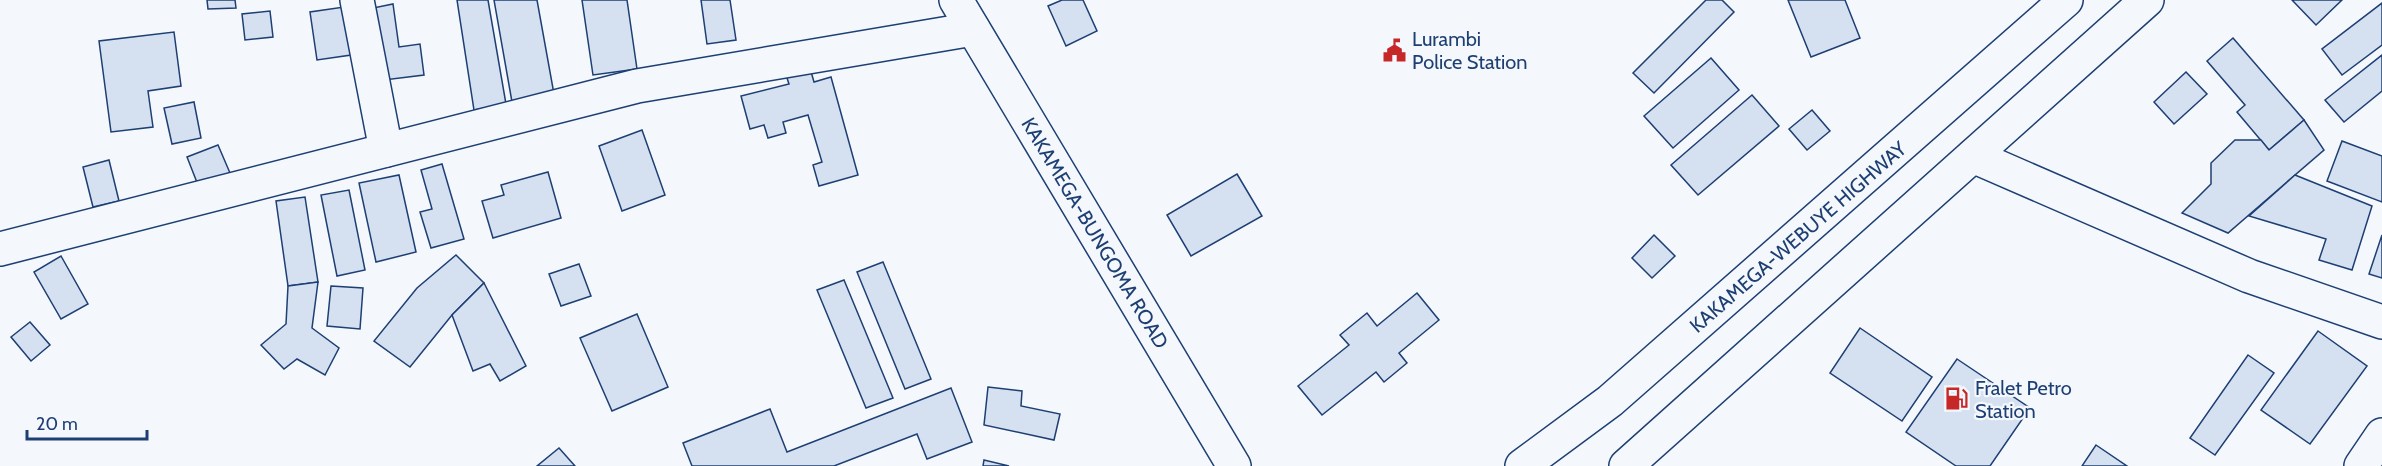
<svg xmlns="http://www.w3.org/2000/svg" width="2382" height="466" viewBox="0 0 2382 466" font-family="Cabin,sans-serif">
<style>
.building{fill:#d5e0f0;stroke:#1d3f73;stroke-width:1.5}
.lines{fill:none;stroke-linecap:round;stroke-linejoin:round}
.minor-casing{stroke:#1d3f73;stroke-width:36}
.major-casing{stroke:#1d3f73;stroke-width:36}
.highway-casing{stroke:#1d3f73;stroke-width:36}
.minor{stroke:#f4f7fb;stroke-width:33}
.major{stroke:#f4f7fb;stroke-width:33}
.highway{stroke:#f4f7fb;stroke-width:33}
.labels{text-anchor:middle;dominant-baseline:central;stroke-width:4.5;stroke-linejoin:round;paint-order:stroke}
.poi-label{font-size:20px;fill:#1d3f73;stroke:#f4f7fb;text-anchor:start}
.street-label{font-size:20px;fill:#1d3f73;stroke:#f4f7fb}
</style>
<rect width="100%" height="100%" fill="#f4f7fb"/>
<!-- building -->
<g class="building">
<polygon points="207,0 235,0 236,8 208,9"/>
<polygon points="457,0 488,0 506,104 474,110"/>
<polygon points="494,0 537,0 554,94 512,102"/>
<polygon points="582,0 627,0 637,69 593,75"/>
<polygon points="701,0 730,0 736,40 707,44"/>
<polygon points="1062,0 1083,0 1097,31 1066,46 1048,6"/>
<polygon points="1706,0 1722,0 1734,12 1654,93 1633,73"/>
<polygon points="1788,0 1845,0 1860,38 1811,57"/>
<polygon points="2292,0 2342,0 2316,25"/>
<polygon points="2382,3 2382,45 2342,75 2322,49"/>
<polygon points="393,4 399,47 420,44 424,75 384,80 373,8"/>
<polygon points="344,7 351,55 317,60 310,12"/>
<polygon points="270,11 273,37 245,40 242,14"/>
<polygon points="174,32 181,86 148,91 153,127 111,132 99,41"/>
<polygon points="2233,38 2304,120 2269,150 2237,112 2245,105 2207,61"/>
<polygon points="2382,55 2382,91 2344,122 2325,100"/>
<polygon points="1711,58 1739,90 1673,148 1644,116"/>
<polygon points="810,68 814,82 831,77 858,175 819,186 813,165 822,162 808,115 783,122 786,133 768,138 764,125 750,129 741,96 789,84 786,75"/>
<polygon points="2186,72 2207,94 2174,124 2154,102"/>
<polygon points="1752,95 1779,126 1698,195 1671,165"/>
<polygon points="194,102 201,138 172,144 164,108"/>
<polygon points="1812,110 1830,131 1807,150 1789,129"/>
<polygon points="2304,120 2324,150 2228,233 2182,213 2211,184 2211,163 2235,140 2261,140 2269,150"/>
<polygon points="642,130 665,195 622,211 599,146"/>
<polygon points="2342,141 2382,156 2382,202 2327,181"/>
<polygon points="218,145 230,173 198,185 187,157"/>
<polygon points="109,160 119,201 93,207 83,167"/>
<polygon points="442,164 464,239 431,248 420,212 432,209 421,170"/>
<polygon points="548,172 561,218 493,238 482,201 504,195 501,185"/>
<polygon points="1237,174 1262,216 1191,256 1167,215"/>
<polygon points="399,175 416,252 376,262 359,183"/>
<polygon points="2295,175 2372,206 2352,270 2319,260 2326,239 2249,216"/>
<polygon points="349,190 365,270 337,276 321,195"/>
<polygon points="305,197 318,282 288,286 276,201"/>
<polygon points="1654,235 1675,256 1652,278 1632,258"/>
<polygon points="2382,235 2382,278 2369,274"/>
<polygon points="456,255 484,283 452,315 410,367 374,341 417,288"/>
<polygon points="61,256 88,304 61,319 34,272"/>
<polygon points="883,262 931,379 905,389 857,272"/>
<polygon points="579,264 591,296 561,306 549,274"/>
<polygon points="844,280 893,398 866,408 817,290"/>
<polygon points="318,282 312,328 339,348 325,375 297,359 284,369 261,345 286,324 288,286"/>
<polygon points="484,283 526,366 500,381 490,364 473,371 452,315"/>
<polygon points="331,286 363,288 360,329 327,326"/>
<polygon points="1417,293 1439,320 1399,353 1407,363 1384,382 1376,372 1322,415 1298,386 1349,345 1340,335 1367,313 1377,326"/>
<polygon points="637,314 668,387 612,411 580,338"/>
<polygon points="30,322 50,345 31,361 11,337"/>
<polygon points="1860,328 1932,377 1902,421 1830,373"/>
<polygon points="2318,331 2367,366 2310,444 2261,410"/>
<polygon points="2248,355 2274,373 2215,455 2190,438"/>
<polygon points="1957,359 2030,408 1990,466 1956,466 1906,432"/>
<polygon points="988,387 1022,391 1021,406 1060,414 1054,440 984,425"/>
<polygon points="951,388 972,442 927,459 917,434 834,466 692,466 683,443 770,409 787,452"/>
<polygon points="2096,445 2127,466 2082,466"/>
<polygon points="559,448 575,466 537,466"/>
<polygon points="984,460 1009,466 983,466"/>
</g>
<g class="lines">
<defs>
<g id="minor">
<polyline points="357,0 386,150"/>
<polyline points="1973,156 2249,276 2382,322"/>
<polyline points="0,249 637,86 973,29"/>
<polyline points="2361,466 2382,435"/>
</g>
<polyline id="major" points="956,0 1234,466"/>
<g id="highway">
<polyline points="1522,466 1610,401 2066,0"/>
<polyline points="1626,466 2147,0"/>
</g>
</defs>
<!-- minor casing -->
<use href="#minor" class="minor-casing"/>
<!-- major casing -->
<use href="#major" class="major-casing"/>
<!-- highway casing -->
<use href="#highway" class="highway-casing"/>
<!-- minor -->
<use href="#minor" class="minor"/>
<!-- major -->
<use href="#major" class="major"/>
<!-- highway -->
<use href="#highway" class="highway"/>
</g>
<!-- icons -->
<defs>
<symbol id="civic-bare" viewBox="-9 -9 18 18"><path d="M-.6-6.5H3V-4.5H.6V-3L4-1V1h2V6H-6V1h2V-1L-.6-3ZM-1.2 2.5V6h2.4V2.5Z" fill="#c62828" stroke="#f4f7fb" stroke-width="2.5" paint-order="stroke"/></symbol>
<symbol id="fuel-bare" viewBox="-9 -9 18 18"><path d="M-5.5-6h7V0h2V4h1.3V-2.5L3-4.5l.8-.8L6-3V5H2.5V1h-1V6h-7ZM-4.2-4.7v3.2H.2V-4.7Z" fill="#c62828" stroke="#f4f7fb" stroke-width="2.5" paint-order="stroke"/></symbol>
</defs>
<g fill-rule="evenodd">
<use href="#civic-bare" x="1378" y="34" width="33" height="33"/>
<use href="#fuel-bare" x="1940" y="382" width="33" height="33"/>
</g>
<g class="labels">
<!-- poi labels -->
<g class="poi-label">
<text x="1412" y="39">Lurambi<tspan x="1412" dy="23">Police Station</tspan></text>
<text x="1975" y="388">Fralet Petro<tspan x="1975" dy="23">Station</tspan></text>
</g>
<!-- street labels -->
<g class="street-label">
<text transform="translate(1095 233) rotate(59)">KAKAMEGA-BUNGOMA ROAD</text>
<text transform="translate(1798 237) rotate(-41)">KAKAMEGA-WEBUYE HIGHWAY</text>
</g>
</g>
<!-- scale -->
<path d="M27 430v9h120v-9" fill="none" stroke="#1d3f73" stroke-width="3"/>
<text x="36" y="430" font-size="18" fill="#1d3f73" stroke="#f4f7fb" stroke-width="4.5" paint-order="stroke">20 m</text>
</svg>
